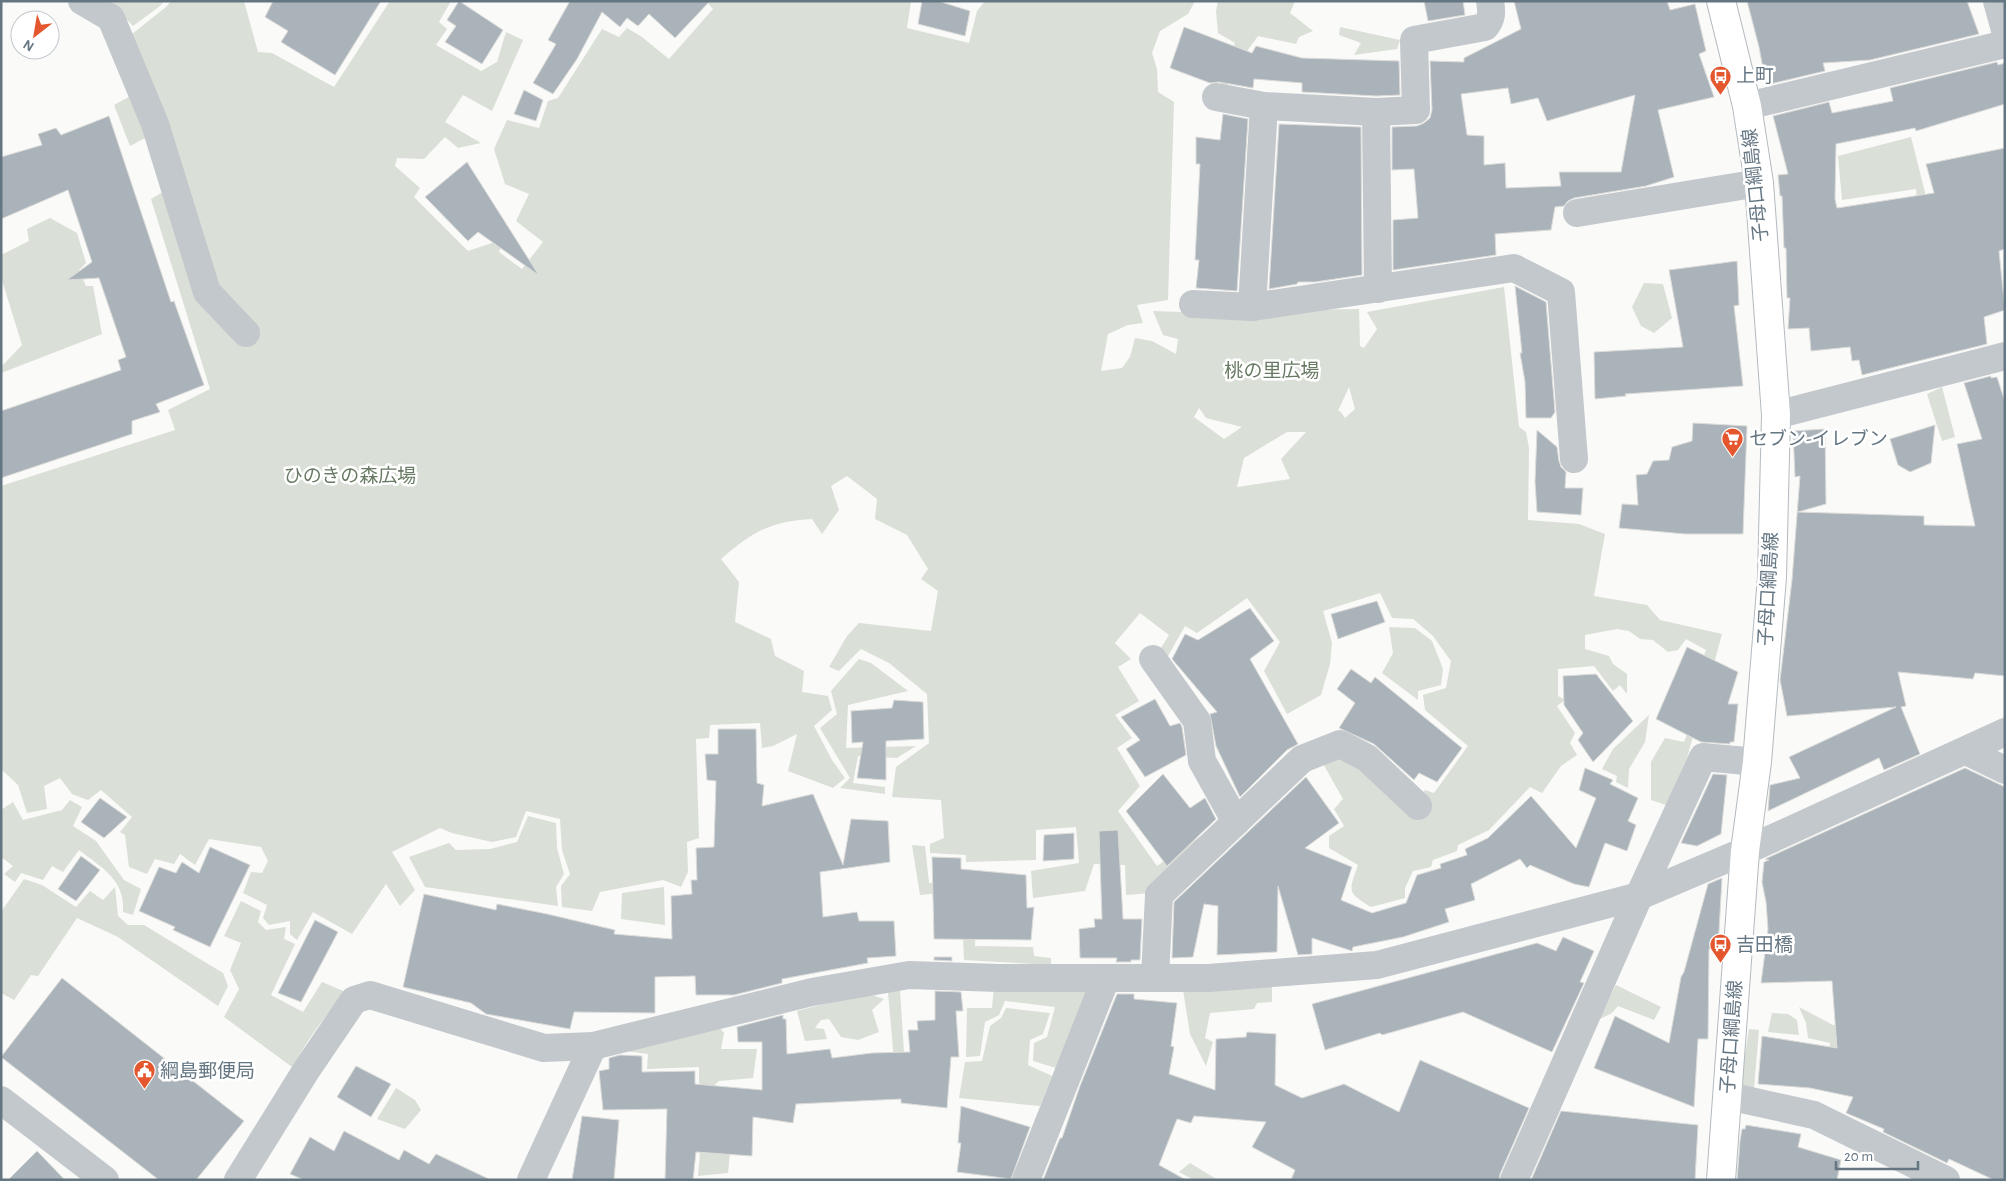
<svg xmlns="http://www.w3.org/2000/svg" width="2006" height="1181" viewBox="0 0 2006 1181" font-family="'Alegreya Sans','Noto Sans JP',sans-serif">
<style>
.green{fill:#dadfd7;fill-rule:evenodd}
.building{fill:#aab3b9;stroke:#dcdcda;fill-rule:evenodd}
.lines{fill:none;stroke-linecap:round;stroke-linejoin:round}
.secondary-casing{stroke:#b3babf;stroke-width:30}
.minor{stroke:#c3c8cc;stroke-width:28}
.tertiary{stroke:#c3c8cc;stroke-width:28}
.secondary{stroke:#fff;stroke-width:28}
.labels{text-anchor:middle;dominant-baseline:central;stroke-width:5;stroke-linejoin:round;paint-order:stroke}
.poi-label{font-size:19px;fill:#657683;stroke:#fff;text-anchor:start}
.street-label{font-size:19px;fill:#657683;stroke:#fff}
.park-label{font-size:19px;fill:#687a64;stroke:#fff}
</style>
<rect width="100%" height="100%" fill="#fafaf8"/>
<!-- green -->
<g class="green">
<polygon points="113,1 164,1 160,6 133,26 112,4"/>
<path d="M 171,1 L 244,1 L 258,52 L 272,53 L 334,87 L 390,1 L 451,1 L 439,22 L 447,29 L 436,45 L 481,71 L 497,62 L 506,32 L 523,40 L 492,111 L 463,95 L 445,122 L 481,143 L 458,148 L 445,137 L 424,159 L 397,158 L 395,166 L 420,188 L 414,197 L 468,251 L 504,239 L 499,252 L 522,269 L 543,242 L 516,221 L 529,194 L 505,184 L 494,149 L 507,120 L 539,128 L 548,101 L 558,98 L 602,29 L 619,37 L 627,28 L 642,37 L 669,59 L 713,9 L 706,1 L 911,1 L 907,28 L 969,43 L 977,11 L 985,1 L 1195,1 L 1188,14 L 1160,31 L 1152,53 L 1157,69 L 1158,92 L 1174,102 L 1168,300 L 1137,305 L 1143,323 L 1128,325 L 1108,334 L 1101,371 L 1122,368 L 1130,357 L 1135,338 L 1152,341 L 1176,354 L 1178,339 L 1163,335 L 1153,311 L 1181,312 L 1182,308 L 1245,311 L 1359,309 L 1360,346 L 1364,348 L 1377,329 L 1367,312 L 1504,287 L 1519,427 L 1526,432 L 1529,448 L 1528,520 L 1579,524 L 1605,534 L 1594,596 L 1647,605 L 1660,620 L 1722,634 L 1704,701 L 1689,693 L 1706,650 L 1686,639 L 1678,650 L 1668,652 L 1653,640 L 1640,639 L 1629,631 L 1617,629 L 1585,635 L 1585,649 L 1609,656 L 1613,664 L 1627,674 L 1627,694 L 1620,685 L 1613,691 L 1594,666 L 1558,669 L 1558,696 L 1565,700 L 1557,706 L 1575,733 L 1570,743 L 1577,755 L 1561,766 L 1542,793 L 1530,787 L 1489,830 L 1458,845 L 1457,851 L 1433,860 L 1431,867 L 1413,871 L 1405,888 L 1405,898 L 1371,907 C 1346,892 1349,891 1358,865 L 1329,848 L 1329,836 L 1344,826 L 1334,809 L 1343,799 L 1321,760 L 1336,753 L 1419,798 L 1425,790 L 1434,793 L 1468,746 L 1425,710 L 1423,695 L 1446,688 L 1451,661 L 1433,636 L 1413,619 L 1392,618 L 1380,593 L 1323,611 L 1332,643 L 1330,664 L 1321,695 L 1287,714 L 1264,671 L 1280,642 L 1247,598 L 1197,633 L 1185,626 L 1168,656 L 1159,651 L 1169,635 L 1140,613 L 1115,643 L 1131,659 L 1118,667 L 1139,701 L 1115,715 L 1132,738 L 1117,748 L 1140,786 L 1118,811 L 1157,866 L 1205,833 L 1151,893 L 1126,895 L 1125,865 L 1094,864 L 1085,891 L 1033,898 L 1031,871 L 1079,863 L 1076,827 L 1036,830 L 1036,860 L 966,862 L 966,855 L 930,853 L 930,844 L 944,838 L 941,800 L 892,797 L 896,767 L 929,743 L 927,694 L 889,663 L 861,649 L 839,671 L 829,667 L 847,636 L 859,623 L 931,631 L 938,591 L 921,579 L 928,569 L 907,535 L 875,519 L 877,499 L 847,476 L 831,486 L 839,510 L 822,534 L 812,519 C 770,521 751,533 721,559 L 739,582 L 735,622 L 771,639 L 775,656 L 804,671 L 802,692 L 828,696 L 832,710 L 814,726 L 832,760 L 845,778 L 833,788 L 788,771 L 797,734 L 773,746 L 762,748 L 760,723 L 710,725 L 709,738 L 696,739 L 699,838 L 687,842 L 688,872 L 681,887 L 663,880 L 600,892 L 592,911 L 562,907 L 561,886 L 570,874 L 562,850 L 560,819 L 526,811 L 516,837 L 492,842 L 452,833 L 440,828 L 392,852 L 415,890 L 400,906 L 386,884 L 352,934 L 313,912 L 297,940 L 290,934 L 290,921 L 269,925 L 263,918 L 267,905 L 243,893 L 251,872 L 262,873 L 268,861 L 261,847 L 209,839 L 195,865 L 180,854 L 174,864 L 155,859 L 147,874 L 129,867 L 125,835 L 120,832 L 132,817 L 101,790 L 88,800 L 72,794 L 60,778 L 44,786 L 47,809 L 27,813 L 18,785 L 1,769 L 1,486 L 175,430 L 168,410 L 210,389 L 151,199 L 178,183 L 164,128 L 130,146 L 114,105 L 149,86 L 127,38 L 166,7 ZM 1349,387 L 1355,409 L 1345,418 L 1340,411 L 1338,411 ZM 1199,408 L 1206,418 L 1242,427 L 1224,439 L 1194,417 ZM 1287,432 L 1306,432 L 1281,459 L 1290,479 L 1237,487 L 1244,458 Z"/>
<polygon points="1218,1 1295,1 1290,13 1313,31 1299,37 1296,44 1258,36 1245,54 1236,55 1227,92 1218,91 1235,43 1218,33 1216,11"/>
<polygon points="1340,27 1400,40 1397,49 1354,55 1361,43 1339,35"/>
<polygon points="1911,137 1940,252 1921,252 1916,189 1842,200 1838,156"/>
<polygon points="50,218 77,233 86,263 79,270 86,286 93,286 102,334 1,373 1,367 22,345 1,277 1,255 29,241 27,229"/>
<polygon points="1644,283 1663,284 1672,318 1654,333 1641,326 1632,307"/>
<polygon points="1942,387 1955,437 1942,441 1927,394"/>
<polygon points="1389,627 1415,628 1432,641 1443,669 1441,685 1418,691 1418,700 1382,673 1393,653"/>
<polygon points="859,659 871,663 908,691 848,705 846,748 916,746 897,758 858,756 853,783 885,787 885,794 840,788 850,778 820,728 837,714 831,691"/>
<polygon points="1698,707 1701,708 1687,758 1666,805 1651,800 1651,762 1665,738 1684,742"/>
<polygon points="1649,715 1645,742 1629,769 1628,788 1616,782 1617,776 1602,769 1613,749"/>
<path d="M 70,800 L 82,807 L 73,826 L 96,841 L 124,880 L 141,889 L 133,915 L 123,912 C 125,879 102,868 79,850 L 63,872 L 52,866 L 43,880 L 21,873 L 15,882 L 4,874 L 13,866 L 1,857 L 1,810 L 13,802 L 23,820 L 62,810 Z"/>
<polygon points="528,816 556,823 557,848 564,874 556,887 558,906 425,887 409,857 449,843 456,850 490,849 517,842"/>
<polygon points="912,845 925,846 929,883 945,883 948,892 920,895"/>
<polygon points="24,879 42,885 76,907 90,891 103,900 115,887 118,916 128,925 144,925 223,973 228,986 218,1006 118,937 77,918 38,976 31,975 14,1000 1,993 1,912"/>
<polygon points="664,887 665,925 621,919 622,893"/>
<path d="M 241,901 L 261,911 L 258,922 L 266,930 L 286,927 L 284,939 L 295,944 L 271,995 L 303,1012 L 322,982 L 348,993 C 324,1014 308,1040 292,1067 L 224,1017 L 239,989 L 230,970 L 241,943 L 224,936 Z"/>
<polygon points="977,903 975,946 1033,947 1034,956 1051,958 1051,965 964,960 962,917"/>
<polygon points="1272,985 1272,1002 1257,1003 1254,1009 1210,1013 1205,1038 1213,1042 1206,1066 1190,1034 1183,990"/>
<polygon points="1616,985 1661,1007 1654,1020 1618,1006 1612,1013 1598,1020"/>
<polygon points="994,987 1088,989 1056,1068 1033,1061 1034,1043 1047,1037 1055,1007 1005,1001 999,1015 985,1022 980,1056 966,1057 967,1008 992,1008"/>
<polygon points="900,990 905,1069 895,1072 888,992"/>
<polygon points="866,993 884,999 872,1010 879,1032 858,1040 841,1037 829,1019 821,1020 815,1028 824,1029 827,1039 805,1041 797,1011"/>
<polygon points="1799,1007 1833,1025 1850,1024 1828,1068 1830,1043 1808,1038 1806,1023"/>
<polygon points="1006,1008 1050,1013 1043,1034 1030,1040 1028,1065 1052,1076 1040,1106 959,1098 965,1062 982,1061 990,1026 1001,1018"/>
<polygon points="1772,1013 1788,1014 1797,1020 1799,1035 1768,1032"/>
<polygon points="719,1027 724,1033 721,1049 757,1049 753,1078 719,1081 711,1088 699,1088 699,1067 647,1069 648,1054 617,1050"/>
<polygon points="1749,1029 1759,1030 1754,1088 1740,1088"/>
<polygon points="396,1088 415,1100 421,1110 405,1129 377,1119"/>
<polygon points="701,1140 730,1153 728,1173 698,1176"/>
<polygon points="1190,1163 1218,1180 1194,1180 1179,1172"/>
</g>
<!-- building -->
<g class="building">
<polygon points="273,1 381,1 335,75 281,42 288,31 265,17"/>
<polygon points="459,1 503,30 482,64 445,42 456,26 447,20"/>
<polygon points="570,1 710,1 675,38 649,14 638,26 627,18 620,27 602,12 577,59 553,94 533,83 556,44 548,40"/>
<polygon points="922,1 938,1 970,11 965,36 918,24"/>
<polygon points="1424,1 1463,1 1465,15 1428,21"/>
<path d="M 1514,1 L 1667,1 L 1670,10 L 1695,4 L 1706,51 L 1699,54 L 1714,97 L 1658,110 L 1674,177 L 1646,186 L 1574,198 L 1568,201 L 1564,206 L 1555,207 L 1551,230 L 1495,234 L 1496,255 L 1393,270 L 1393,220 L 1418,218 L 1414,169 L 1392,170 L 1392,127 L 1417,126 L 1424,123 L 1430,118 L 1432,110 L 1430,61 L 1464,62 L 1464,58 L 1521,29 ZM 1508,88 L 1511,104 L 1538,98 L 1547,121 L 1635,95 L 1621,172 L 1559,172 L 1561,186 L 1506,188 L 1505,163 L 1484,165 L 1484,136 L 1467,135 L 1461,94 Z"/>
<polygon points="1747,1 1967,1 1979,34 1870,60 1823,63 1825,71 1766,85 1759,47"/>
<polygon points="1184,27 1252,53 1256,46 1302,58 1399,61 1400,95 1376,96 1302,92 1302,83 1254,79 1253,88 1219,82 1210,83 1170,68"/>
<polygon points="1997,62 1998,65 2005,63 2005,104 1916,131 1915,128 1836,144 1835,199 1837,208 1934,193 1926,164 2005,148 2005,249 1999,251 2005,310 1984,317 1987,344 1862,375 1859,360 1852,361 1850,347 1811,351 1809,328 1788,329 1790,298 1787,298 1786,248 1784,248 1782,196 1780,196 1778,175 1788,174 1773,116 1829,102 1832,113 1893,101 1890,88"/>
<polygon points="524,90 543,100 536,121 514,114"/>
<polygon points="1223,114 1248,119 1237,291 1196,288 1199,260 1195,260 1200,164 1196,164 1196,137 1220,140"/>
<polygon points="109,116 171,302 174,301 204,385 156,404 160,412 132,421 132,434 1,478 1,411 121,370 118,360 126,357 99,278 67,280 92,262 68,190 1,219 1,157 42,145 38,134 56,128 61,135"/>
<polygon points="1279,124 1361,127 1362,275 1315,282 1298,282 1297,284 1269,289"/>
<polygon points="467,162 538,274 537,274 478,232 468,241 425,197"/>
<polygon points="1737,261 1739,305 1734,306 1743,386 1625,394 1626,396 1595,399 1594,352 1683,347 1669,270"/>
<polygon points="1515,286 1546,302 1555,412 1551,418 1526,418 1525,382 1520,353 1522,353"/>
<polygon points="1991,376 1991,378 1997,377 2005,402 2005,676 1975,673 1973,679 1898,672 1906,706 1901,707 1920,754 1884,770 1879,758 1768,811 1770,785 1800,778 1789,757 1896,707 1787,716 1780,680 1792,580 1800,476 1795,477 1793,431 1825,429 1826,504 1798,512 1924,516 1924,525 1975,526 1957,444 1982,439 1964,383"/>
<polygon points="1693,423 1747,426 1743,534 1685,534 1619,528 1622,504 1638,505 1636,475 1647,474 1653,461 1669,460 1672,447 1692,441"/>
<polygon points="1935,425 1931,463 1910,472 1898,465 1890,439"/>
<polygon points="1537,430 1557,447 1559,461 1561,467 1566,472 1565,488 1583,488 1581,515 1537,512 1535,482"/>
<polygon points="1377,601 1385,622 1338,639 1331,614"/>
<polygon points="1250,608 1274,641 1250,659 1298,744 1287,750 1240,797 1216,746 1210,714 1217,712 1172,659 1185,634 1198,640"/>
<polygon points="1687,647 1738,672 1728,704 1738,704 1734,742 1730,742 1730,744 1701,742 1656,719"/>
<polygon points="1351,669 1371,683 1375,677 1462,748 1437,782 1419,773 1414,780 1374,744 1339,728 1355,703 1337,689"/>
<polygon points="1596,674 1633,721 1593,762 1578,740 1583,733 1564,705 1563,676"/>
<polygon points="1155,699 1170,726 1180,723 1182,727 1186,755 1145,777 1126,749 1140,740 1121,717"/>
<polygon points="894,700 923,702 924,739 886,741 886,780 857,778 863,742 852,743 851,711 892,708"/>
<polygon points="718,729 756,729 757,783 764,785 762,806 813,794 843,865 851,819 888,821 890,862 820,872 823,917 857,912 859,921 894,921 896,956 867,958 868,963 782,979 782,983 734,995 696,995 695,976 655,977 655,1013 574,1012 570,1029 486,1014 471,1003 403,987 424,894 496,910 497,904 547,914 615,930 614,934 672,939 671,896 692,894 691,880 697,880 696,848 714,847 716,781 707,780 705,754 718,754"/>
<polygon points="1585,768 1613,780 1610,784 1638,798 1628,821 1636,825 1627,851 1605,843 1589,887 1574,884 1530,865 1527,868 1520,859 1471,884 1475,900 1445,909 1449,922 1403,937 1353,947 1352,951 1312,938 1312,954 1298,955 1278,886 1277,952 1217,955 1218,906 1204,904 1193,957 1172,958 1174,902 1306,777 1339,823 1305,848 1352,867 1341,900 1372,913 1406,903 1417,875 1441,868 1440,864 1467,855 1465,849 1488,838 1531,796 1576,848 1596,798 1579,790"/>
<polygon points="1965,768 2005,787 2005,1180 1994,1180 1949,1159 1947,1163 1883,1132 1884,1129 1846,1113 1853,1097 1810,1088 1758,1084 1762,1036 1837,1048 1832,981 1761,983 1768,929 1766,902 1762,882 1764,862 1769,860 1765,859"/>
<polygon points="1163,774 1190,808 1205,798 1216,819 1167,866 1126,811"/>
<polygon points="1713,774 1727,775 1721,834 1697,846 1681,843"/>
<polygon points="100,798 127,817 104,838 81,822"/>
<polygon points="1118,830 1123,919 1142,919 1140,960 1131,960 1131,962 1116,962 1117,958 1080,958 1079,929 1095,927 1094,919 1102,919 1099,831"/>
<polygon points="1074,833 1074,859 1043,861 1044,835"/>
<polygon points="210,847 250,865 210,947 173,930 175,927 139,911 159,867 176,873 182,862 199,873"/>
<polygon points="81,856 100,870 76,901 58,889"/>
<polygon points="932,857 961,858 961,869 1026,875 1027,908 1034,907 1031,940 934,939"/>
<polygon points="1722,878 1718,949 1709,949 1708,1039 1698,1039 1694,1107 1594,1068 1615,1016 1669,1043 1681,977 1684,972 1708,884"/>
<polygon points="315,920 338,932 301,1002 278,993"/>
<polygon points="1563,937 1594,951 1580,982 1584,983 1552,1052 1463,1012 1382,1035 1380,1033 1325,1050 1312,1004 1537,943 1556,951"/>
<polygon points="934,957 952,957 952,961 934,960"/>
<polygon points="62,978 244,1121 196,1180 159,1180 1,1057"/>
<polygon points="935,991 961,992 963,1011 956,1011 959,1057 951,1057 947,1108 901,1103 901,1099 796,1104 793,1123 753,1117 752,1156 696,1152 693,1180 665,1180 667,1109 603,1110 599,1071 609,1069 609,1058 620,1055 642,1056 642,1072 695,1071 695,1084 762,1090 762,1042 738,1042 737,1027 783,1015 783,1019 786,1019 787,1054 830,1049 832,1058 872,1053 910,1052 908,1030 918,1030 917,1021 935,1020"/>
<polygon points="1117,994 1134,994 1134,999 1177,1003 1171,1046 1174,1047 1169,1074 1215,1090 1216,1039 1246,1037 1247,1032 1276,1034 1275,1085 1302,1098 1344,1084 1399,1112 1420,1060 1529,1108 1500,1174 1499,1180 1291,1180 1295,1170 1252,1147 1266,1122 1194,1116 1191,1123 1177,1119 1159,1165 1186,1180 1043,1180 1060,1138 1062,1138 1080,1086"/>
<polygon points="356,1066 391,1084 371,1117 337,1097"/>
<polygon points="961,1106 1030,1127 1011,1179 957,1172 961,1143 958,1143"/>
<polygon points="1561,1111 1698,1125 1695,1180 1531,1180"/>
<polygon points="582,1116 619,1120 614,1180 572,1180"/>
<polygon points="1746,1125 1801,1134 1798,1147 1841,1160 1837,1180 1737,1180 1740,1141 1742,1129 1745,1129"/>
<polygon points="344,1131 399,1160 404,1150 429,1164 436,1154 491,1180 304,1180 290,1174 310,1137 334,1151"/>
<polygon points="37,1151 65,1180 8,1180"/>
</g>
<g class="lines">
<defs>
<polyline id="secondary" points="1721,1180 1745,851 1757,762 1772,577 1776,415 1759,183 1747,106 1721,1"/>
</defs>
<!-- secondary casing -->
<use href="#secondary" class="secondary-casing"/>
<!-- minor -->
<g class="minor">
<polyline points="82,1 111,18 155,124 207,292 246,333"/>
<polyline points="1997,1 2005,30"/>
<path d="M 1216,97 L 1264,106 L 1376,112 L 1416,110 L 1414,40 L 1485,27 C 1492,19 1492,12 1490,1"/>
<polyline points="1747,106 2005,44"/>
<polyline points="1376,112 1378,289"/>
<polyline points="1577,213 1759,183"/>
<polyline points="1193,304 1252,307 1514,268 1561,292 1574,459"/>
<polyline points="1252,307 1264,106"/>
<polyline points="1776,415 2005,356"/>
<polyline points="1153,659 1197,721 1202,761 1236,822"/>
<polyline points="1966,751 2005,770"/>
<polyline points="1155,978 1159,895 1302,759 1340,744 1367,758 1418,806"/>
<polyline points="1728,1096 1814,1115 1946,1180"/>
<polyline points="238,1180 307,1069 354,1000 370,995 544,1048 593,1046 812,992 909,975 999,978 1209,978 1377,965 1639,896 1745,851 2005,732"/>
<polyline points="531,1180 593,1046"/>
<polyline points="1026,1180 1106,978"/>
<polyline points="1514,1180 1639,896 1703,757 1757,762"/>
</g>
<!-- tertiary -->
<polyline class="tertiary" points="1,1100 105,1180"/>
<!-- secondary -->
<use href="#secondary" class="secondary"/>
</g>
<!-- icons -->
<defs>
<symbol id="bus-pin" viewBox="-11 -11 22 30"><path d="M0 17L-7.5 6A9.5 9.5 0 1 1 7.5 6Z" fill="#e4572e" stroke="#fff"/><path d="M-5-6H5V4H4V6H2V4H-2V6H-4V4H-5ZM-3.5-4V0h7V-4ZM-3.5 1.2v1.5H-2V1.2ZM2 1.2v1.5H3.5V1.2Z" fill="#fff"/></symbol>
<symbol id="supermarket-pin" viewBox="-11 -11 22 30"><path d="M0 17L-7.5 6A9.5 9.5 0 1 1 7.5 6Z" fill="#e4572e" stroke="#fff"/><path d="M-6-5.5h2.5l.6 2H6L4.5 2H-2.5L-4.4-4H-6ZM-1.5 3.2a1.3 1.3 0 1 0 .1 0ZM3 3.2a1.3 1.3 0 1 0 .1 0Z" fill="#fff"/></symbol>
<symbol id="civic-pin" viewBox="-11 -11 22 30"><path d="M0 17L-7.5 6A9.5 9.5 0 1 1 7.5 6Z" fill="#e4572e" stroke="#fff"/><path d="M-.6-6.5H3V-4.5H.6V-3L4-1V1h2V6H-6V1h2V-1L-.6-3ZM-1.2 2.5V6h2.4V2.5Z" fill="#fff"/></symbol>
</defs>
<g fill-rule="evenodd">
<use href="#bus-pin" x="1708" y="64" width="25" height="34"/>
<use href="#supermarket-pin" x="1720" y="426" width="25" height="34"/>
<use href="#bus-pin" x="1708" y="932" width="25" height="34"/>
<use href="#civic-pin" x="132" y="1058" width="25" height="34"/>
</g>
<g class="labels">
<!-- poi labels -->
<g class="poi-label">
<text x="1736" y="76">上町</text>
<text x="1749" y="439">セブン-イレブン</text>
<text x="1736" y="945">吉田橋</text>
<text x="160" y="1071">綱島郵便局</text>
</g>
<!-- street labels -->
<g class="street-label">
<text transform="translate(1756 185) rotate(-96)">子母口綱島線</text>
<text transform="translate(1769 589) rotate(-87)">子母口綱島線</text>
<text transform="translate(1732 1037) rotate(-86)">子母口綱島線</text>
</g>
<!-- park labels -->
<g class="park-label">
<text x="1272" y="371">桃の里広場</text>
<text x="350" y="476">ひのきの森広場</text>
</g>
</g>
<!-- border -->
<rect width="2006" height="1181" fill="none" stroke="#657683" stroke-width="5"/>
<!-- north arrow -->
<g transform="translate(35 35) rotate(211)"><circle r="24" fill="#ffffff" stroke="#c1c8cd"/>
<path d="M0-4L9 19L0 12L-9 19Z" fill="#e4572e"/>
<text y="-8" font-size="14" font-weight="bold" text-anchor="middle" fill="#657683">N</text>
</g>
<!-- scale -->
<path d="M1836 1161v8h82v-8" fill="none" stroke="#657683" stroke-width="2.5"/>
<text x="1844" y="1161" font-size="15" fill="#657683" stroke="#ffffff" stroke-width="4" paint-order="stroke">20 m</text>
</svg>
